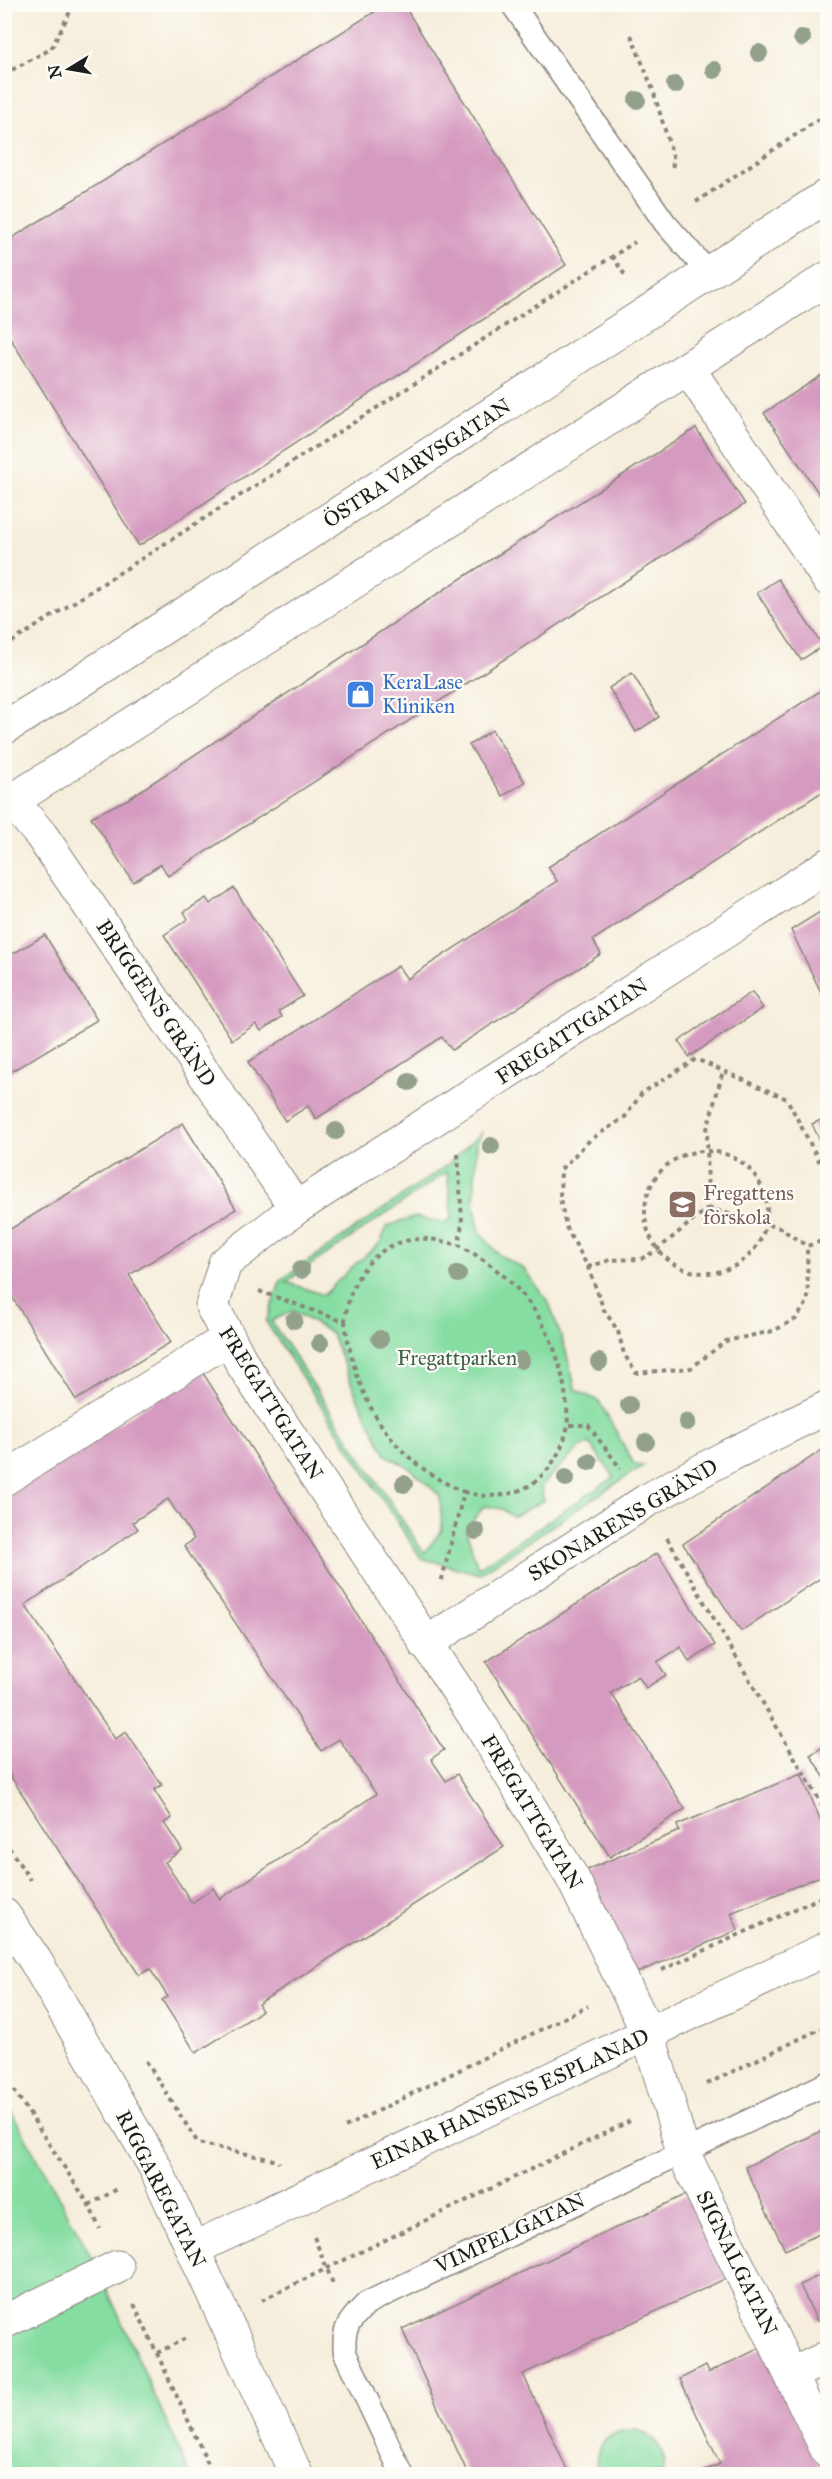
<svg xmlns="http://www.w3.org/2000/svg" width="832" height="2479" viewBox="0 0 832 2479" font-family="'IM FELL Great Primer',serif">
<style>
.green{fill:#85dda1;stroke:#507c5e;stroke-width:1.5;fill-rule:evenodd}
.building{fill:#d59abf;fill-rule:evenodd}
.lines{fill:none;stroke-linecap:round;stroke-linejoin:round}
.service-casing{stroke:#89857c;stroke-width:25}
.pedestrian-casing{stroke:#89857c;stroke-width:35}
.minor-casing{stroke:#89857c;stroke-width:35}
.path{stroke:#89857c;stroke-width:4;stroke-dasharray:4.5 4.5;stroke-linecap:butt}
.service{stroke:#fff;stroke-width:22}
.pedestrian{stroke:#fff;stroke-width:33}
.minor{stroke:#fff;stroke-width:33}
.tree{fill:#92a08c}
.labels{text-anchor:middle;dominant-baseline:central;stroke-width:4.5;stroke-linejoin:round;paint-order:stroke}
.street-label{font-size:21px;fill:#1c1c1c;stroke:#fdfcf7}
.shop-label{font-size:21px;fill:#366cbe;stroke:#fdfcf7;text-anchor:start}
.education-label{font-size:21px;fill:#785e54;stroke:#fdfcf7;text-anchor:start}
.park-label{font-size:21px;fill:#41604b;stroke:#fdfcf7}
</style>
<rect width="100%" height="100%" fill="#fdfcf7"/>
<filter id="ink" filterUnits="userSpaceOnUse"><feTurbulence type="fractalNoise" baseFrequency=".0167" numOctaves="2"/><feDisplacementMap in="SourceGraphic" scale="12" xChannelSelector="R" yChannelSelector="G"/><feConvolveMatrix kernelMatrix="1 2 1 2 8 2 1 2 1" color-interpolation-filters="sRGB"/></filter>
<filter id="wash" filterUnits="userSpaceOnUse"><feTurbulence type="fractalNoise" baseFrequency=".008" numOctaves="4" result="noise"/><feDisplacementMap in="SourceGraphic" scale="24" xChannelSelector="R" yChannelSelector="G"/><feGaussianBlur stdDeviation="1.35" result="paint"/><feColorMatrix in="noise" values="0 0 0 0 0 0 0 0 0 0 0 0 0 0 0 0 0 1.4 0 .05"/><feComposite in="paint" operator="in"/></filter>
<g filter="url(#wash)">
<rect width="100%" height="100%" fill="#f6eedc"/>
<!-- green -->
<g class="green">
<path d="M 482,1132 L 477,1142 L 474,1203 L 480,1232 L 499,1255 L 524,1269 L 549,1303 L 565,1348 L 576,1390 L 599,1401 L 634,1464 L 644,1465 L 479,1574 L 421,1558 L 266,1322 L 281,1280 L 447,1165 ZM 447,1172 L 452,1218 L 444,1223 L 415,1217 L 387,1226 L 381,1242 L 351,1268 L 324,1295 L 286,1282 ZM 293,1311 L 331,1333 L 357,1397 L 386,1455 L 411,1469 L 440,1496 L 442,1530 L 424,1553 L 271,1321 ZM 589,1443 L 614,1477 L 478,1568 L 466,1530 L 484,1506 L 502,1509 L 513,1517 L 544,1500 L 541,1486 L 576,1451 Z"/>
<polygon points="4,2098 95,2263 190,2474 5,2474"/>
<path d="M 635,2429 C 658,2438 666,2449 663,2474 L 598,2474 C 591,2446 608,2431 635,2429 Z"/>
</g>
<g id="blocks">
<!-- building -->
<g class="building">
<polygon points="387,4 403,4 566,265 139,546 4,328 4,243"/>
<polygon points="828,371 828,507 764,413"/>
<polygon points="696,428 745,504 168,876 161,864 133,882 91,817 128,799 448,587"/>
<polygon points="778,579 823,646 801,660 757,593"/>
<polygon points="632,673 659,717 636,732 609,688"/>
<polygon points="828,686 828,788 593,940 601,954 452,1050 442,1037 316,1119 308,1106 285,1121 248,1062 398,966 407,979 557,881 548,867"/>
<polygon points="492,730 525,782 503,796 469,745"/>
<polygon points="234,888 303,996 279,1011 282,1017 261,1031 256,1024 232,1040 164,935 188,919 184,912 206,898 210,904"/>
<polygon points="828,907 828,1007 791,930"/>
<polygon points="45,935 97,1020 4,1076 4,959"/>
<polygon points="752,992 763,1008 689,1057 679,1041"/>
<polygon points="828,1117 828,1158 812,1124"/>
<polygon points="183,1123 236,1209 129,1275 171,1342 76,1400 4,1284 4,1233"/>
<path d="M 201,1370 L 444,1750 L 431,1759 L 446,1781 L 457,1774 L 504,1847 L 258,2004 L 262,2011 L 196,2053 L 162,2000 L 168,1997 L 150,1969 L 139,1975 L 4,1766 L 4,1497 ZM 168,1499 L 194,1539 L 184,1546 L 321,1751 L 339,1739 L 376,1794 L 220,1899 L 213,1888 L 192,1903 L 165,1862 L 182,1850 L 164,1823 L 172,1818 L 154,1790 L 162,1785 L 126,1732 L 115,1739 L 25,1605 L 138,1529 L 133,1522 Z"/>
<polygon points="828,1446 828,1573 741,1631 683,1544"/>
<polygon points="657,1553 715,1645 689,1662 681,1647 657,1662 666,1675 646,1688 638,1676 611,1693 685,1809 610,1857 486,1662"/>
<polygon points="828,1744 828,1783 810,1755"/>
<polygon points="801,1774 828,1838 828,1873 731,1913 738,1930 632,1975 587,1870 679,1831 677,1825"/>
<polygon points="828,2128 828,2230 785,2250 745,2167"/>
<polygon points="685,2195 727,2278 523,2374 569,2474 468,2474 402,2329"/>
<polygon points="828,2271 828,2316 817,2321 800,2285"/>
<polygon points="762,2347 821,2470 812,2474 697,2474 720,2464 680,2379 705,2366 708,2373"/>
</g>
</g>
</g>
<g filter="url(#ink)">
<use href="#blocks" fill-opacity="0" stroke="#89857c" stroke-width="1.5"/>
<g class="lines">
<defs>
<g id="service">
<polyline points="512,4 665,223 708,272"/>
<path d="M 402,2474 L 345,2353 C 342,2327 350,2320 367,2303 L 828,2083"/>
</g>
<g id="pedestrian">
<polyline points="683,2152 828,2452"/>
<polyline points="791,2375 828,2357"/>
</g>
<g id="minor">
<polyline points="688,368 828,579"/>
<polyline points="4,728 81,681 828,195"/>
<polyline points="12,801 41,835 296,1208"/>
<polyline points="4,806 828,278"/>
<polyline points="4,1479 229,1338"/>
<polyline points="425,1644 646,1501 728,1456 828,1407"/>
<polyline points="4,1915 35,1960 155,2167 296,2474"/>
<polyline points="683,2152 648,2033 573,1879 483,1729 243,1365 212,1306 225,1263 296,1208 828,865"/>
<polyline points="193,2249 828,1948"/>
<polyline points="4,2322 117,2267"/>
</g>
</defs>
<!-- service casing -->
<use href="#service" class="service-casing"/>
<!-- pedestrian casing -->
<use href="#pedestrian" class="pedestrian-casing"/>
<!-- minor casing -->
<use href="#minor" class="minor-casing"/>
<!-- path -->
<g class="path">
<polyline points="631,35 653,90 674,160 672,168"/>
<polyline points="4,74 51,49 74,4"/>
<polyline points="696,202 828,113"/>
<polyline points="612,256 627,278"/>
<polyline points="4,647 635,242"/>
<circle cx="706" cy="1212" r="61"/>
<path d="M 458,1154 L 462,1222 L 459,1245 C 532,1285 565,1342 568,1425 L 588,1425 L 621,1469"/>
<polyline points="828,1178 787,1099 696,1059 642,1093 625,1117 590,1140 561,1169 560,1198 566,1227 588,1267 604,1310 618,1331 624,1354 636,1373 691,1368 726,1341 773,1331 796,1319 808,1301 807,1246 828,1239"/>
<polyline points="708,1208 780,1228 807,1246"/>
<polyline points="588,1267 610,1260 641,1259 657,1250 708,1208 707,1129 723,1071"/>
<path d="M 259,1291 L 345,1322 C 355,1399 391,1461 464,1492 L 441,1583"/>
<path d="M 345,1322 C 348,1282 373,1242 418,1239 C 432,1238 446,1242 459,1245"/>
<path d="M 464,1492 C 518,1507 557,1477 568,1425"/>
<polyline points="667,1538 828,1815"/>
<polyline points="4,1840 30,1880"/>
<polyline points="662,1970 828,1894"/>
<polyline points="146,2061 198,2143 278,2161 279,2163"/>
<polyline points="4,2075 89,2205 100,2229"/>
<polyline points="707,2084 828,2025"/>
<polyline points="345,2127 588,2006"/>
<polyline points="89,2205 119,2188"/>
<polyline points="314,2237 334,2286"/>
<polyline points="262,2300 630,2121"/>
<polyline points="134,2304 213,2474"/>
<polyline points="157,2353 188,2337"/>
</g>
<!-- service -->
<use href="#service" class="service"/>
<!-- pedestrian -->
<use href="#pedestrian" class="pedestrian"/>
<!-- minor -->
<use href="#minor" class="minor"/>
</g>
<!-- trees -->
<g class="tree">
<circle cx="802" cy="38" r="9"/>
<circle cx="759" cy="53" r="9"/>
<circle cx="714" cy="70" r="9"/>
<circle cx="675" cy="85" r="9"/>
<circle cx="637" cy="100" r="9"/>
<circle cx="409" cy="1082" r="9"/>
<circle cx="336" cy="1131" r="9"/>
<circle cx="491" cy="1146" r="9"/>
<circle cx="301" cy="1270" r="9"/>
<circle cx="458" cy="1274" r="9"/>
<circle cx="294" cy="1320" r="9"/>
<circle cx="380" cy="1339" r="9"/>
<circle cx="320" cy="1343" r="9"/>
<circle cx="521" cy="1360" r="9"/>
<circle cx="599" cy="1362" r="9"/>
<circle cx="629" cy="1405" r="9"/>
<circle cx="687" cy="1422" r="9"/>
<circle cx="646" cy="1442" r="9"/>
<circle cx="589" cy="1462" r="9"/>
<circle cx="566" cy="1478" r="9"/>
<circle cx="404" cy="1484" r="9"/>
<circle cx="476" cy="1531" r="9"/>
</g>
</g>
<!-- icons -->
<defs>
<symbol id="shop-square" viewBox="-11 -11 22 22"><rect x="-9" y="-9" width="18" height="18" rx="4" fill="#3f7fe0" stroke="#fdfcf7"/><path d="M-5-2.5h2.3a2.7 3.5 0 0 1 5.4 0H5L5.5 6h-11ZM-1.5-2.5h3a1.5 2.3 0 0 0-3 0Z" fill="#fff"/></symbol>
<symbol id="school-square" viewBox="-11 -11 22 22"><rect x="-9" y="-9" width="18" height="18" rx="4" fill="#8d6e63" stroke="#fdfcf7"/><path d="M0-5L7-2L0 1L-7-2ZM-4 1L0 2.5L4 1V4Q0 6-4 4Z" fill="#fff"/></symbol>
</defs>
<g fill-rule="evenodd">
<use href="#shop-square" x="344" y="678" width="33" height="33"/>
<use href="#school-square" x="666" y="1188" width="33" height="33"/>
</g>
<g class="labels">
<!-- street labels -->
<g class="street-label">
<text transform="translate(417 463) rotate(-33)">ÖSTRA VARVSGATAN</text>
<text transform="translate(156 1003) rotate(56)">BRIGGENS GRÄND</text>
<text transform="translate(572 1031) rotate(-33)">FREGATTGATAN</text>
<text transform="translate(271 1403) rotate(58)">FREGATTGATAN</text>
<text transform="translate(623 1520) rotate(-31)">SKONARENS GRÄND</text>
<text transform="translate(532 1812) rotate(59)">FREGATTGATAN</text>
<text transform="translate(510 2099) rotate(-25)">EINAR HANSENS ESPLANAD</text>
<text transform="translate(161 2189) rotate(63)">RIGGAREGATAN</text>
<text transform="translate(510 2233) rotate(-25)">VIMPELGATAN</text>
<text transform="translate(737 2263) rotate(64)">SIGNALGATAN</text>
</g>
<!-- shop labels -->
<g class="shop-label">
<text x="382" y="682">KeraLase<tspan x="382" dy="24">Kliniken</tspan></text>
</g>
<!-- education labels -->
<g class="education-label">
<text x="703" y="1193">Fregattens<tspan x="703" dy="24">förskola</tspan></text>
</g>
<!-- park labels -->
<g class="park-label">
<text x="457" y="1358">Fregattparken</text>
</g>
</g>
<!-- margin -->
<rect width="832" height="2479" fill="none" stroke="#fdfcf7" stroke-width="24"/>
<!-- north arrow -->
<g transform="translate(69 69) rotate(259)" stroke="#fdfcf7" stroke-width="4.5" paint-order="stroke">
<path d="M0-4.5L10 22L0 15L-10 22Z" fill="#1c1c1c"/>
<text y="-9" font-size="16" font-weight="bold" text-anchor="middle" fill="#1c1c1c">N</text>
</g>
</svg>
